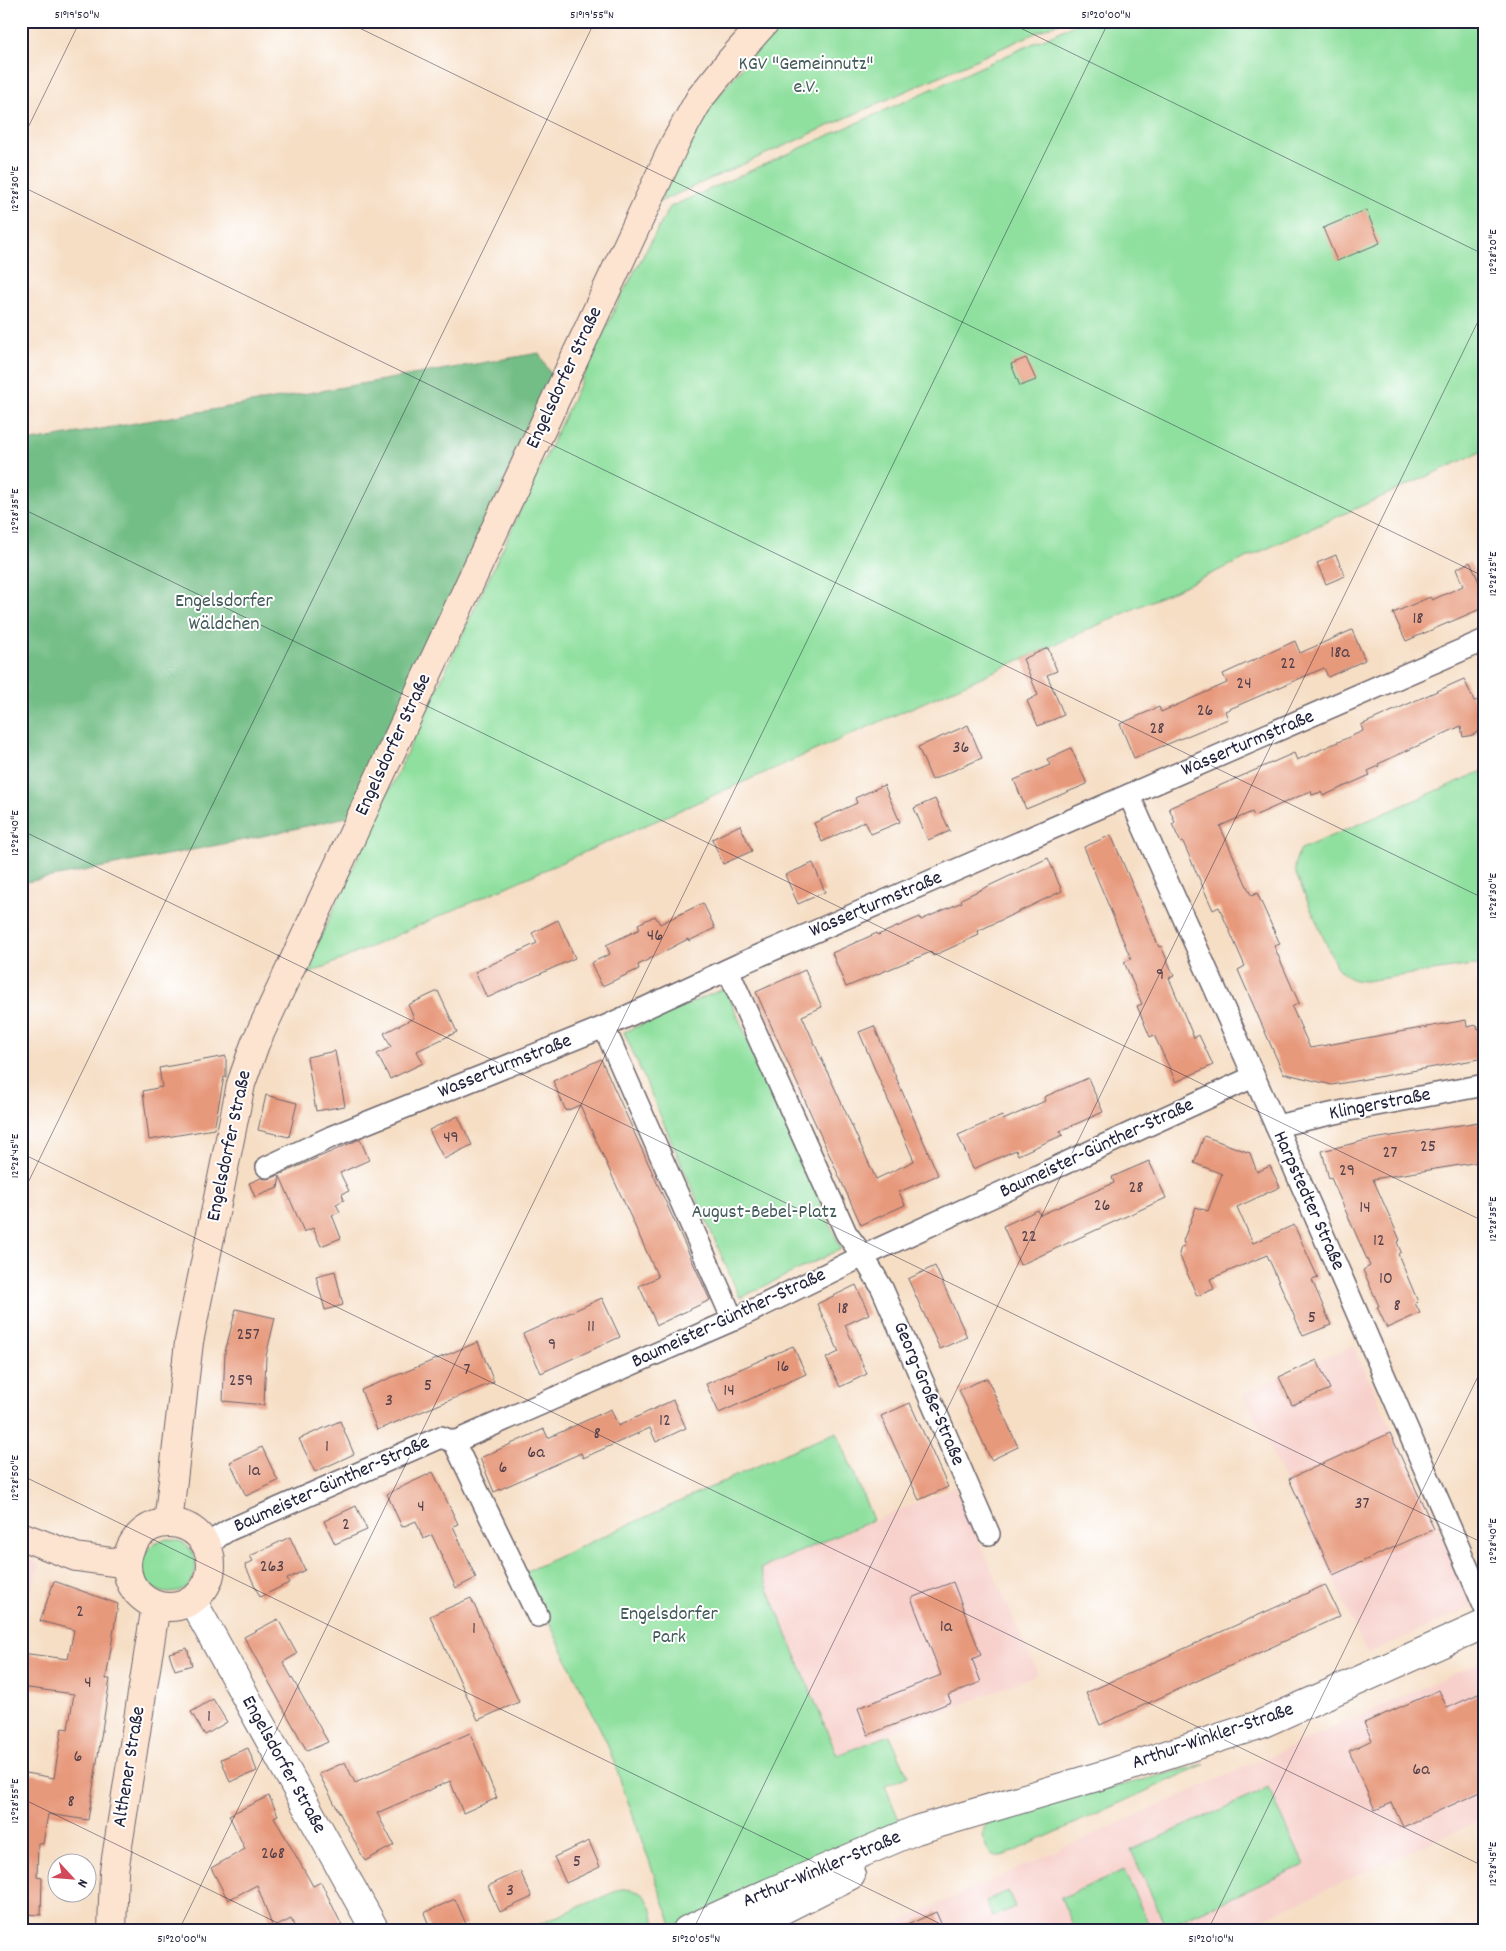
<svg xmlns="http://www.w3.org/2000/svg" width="1506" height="1951" viewBox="0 0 1506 1951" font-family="Dekko,sans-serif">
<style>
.built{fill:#f7d0cb}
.green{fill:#8fe09f;stroke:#58816d}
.forest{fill:#73be86;stroke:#4a7060}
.building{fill:#e7997c}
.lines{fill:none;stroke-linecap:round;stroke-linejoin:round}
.minor-casing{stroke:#6c646b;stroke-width:24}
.tertiary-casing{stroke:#6c646b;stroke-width:30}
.secondary-casing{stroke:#6c646b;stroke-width:30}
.minor{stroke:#fff;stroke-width:21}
.tertiary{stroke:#fff;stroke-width:28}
.secondary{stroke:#fde4d1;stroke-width:28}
.ticks{fill:none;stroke:#22223b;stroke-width:1;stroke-opacity:0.45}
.labels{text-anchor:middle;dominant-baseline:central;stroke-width:4;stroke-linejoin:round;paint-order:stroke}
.number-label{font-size:18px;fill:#53404b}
.park-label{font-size:20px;fill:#435b59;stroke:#fff}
.street-label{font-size:20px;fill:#22223b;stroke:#fff}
.neatline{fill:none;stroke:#22223b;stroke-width:2}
.ticks-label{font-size:12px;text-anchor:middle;fill:#22223b}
</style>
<rect width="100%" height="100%" fill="#fff"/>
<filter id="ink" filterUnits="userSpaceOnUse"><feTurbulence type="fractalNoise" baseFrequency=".02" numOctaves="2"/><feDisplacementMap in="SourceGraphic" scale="10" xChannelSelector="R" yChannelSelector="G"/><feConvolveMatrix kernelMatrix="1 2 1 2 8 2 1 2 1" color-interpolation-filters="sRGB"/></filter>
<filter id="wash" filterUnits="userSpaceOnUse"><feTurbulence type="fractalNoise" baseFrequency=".0096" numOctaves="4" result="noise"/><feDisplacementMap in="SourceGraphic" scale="20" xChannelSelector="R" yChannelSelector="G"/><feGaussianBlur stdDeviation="1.12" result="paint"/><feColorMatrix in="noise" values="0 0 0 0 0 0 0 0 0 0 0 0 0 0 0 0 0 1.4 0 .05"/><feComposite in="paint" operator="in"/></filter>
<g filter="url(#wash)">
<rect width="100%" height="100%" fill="#f6dec5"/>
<!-- built -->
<g class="built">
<polygon points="1353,1346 1469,1596 1472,1607 1367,1654 1337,1587 1243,1394"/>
<polygon points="955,1487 1038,1674 838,1754 760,1569"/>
<polygon points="21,1557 41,1564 21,1611"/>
<polygon points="1485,1660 1485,1818 1237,1930 880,1930"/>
</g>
<!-- green -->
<g class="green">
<polygon points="782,21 1062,21 659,202 703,115 753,54"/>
<polygon points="1083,21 1485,21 1485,450 1056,644 302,977 620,298 670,207"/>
<path d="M 1485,770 L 1485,965 L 1472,965 L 1366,981 C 1351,981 1345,977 1336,966 L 1297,877 C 1293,866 1295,859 1301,849 Z"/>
<polygon points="725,988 841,1249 740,1298 624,1032"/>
<polygon points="837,1432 873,1520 760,1569 837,1755 890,1735 908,1776 885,1786 902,1827 673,1928 607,1743 525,1572 786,1453"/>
<circle cx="169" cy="1566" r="27"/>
<path d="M 1205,1764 L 1006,1855 C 988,1859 988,1850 982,1836 L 987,1823 L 998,1817 Z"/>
<polygon points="1269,1788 1304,1865 1166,1927 1131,1850"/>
<polygon points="1124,1870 1151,1930 1075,1930 1061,1898"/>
<path d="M 621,1889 C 646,1889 651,1901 655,1924 L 641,1930 L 526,1930 Z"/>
<polygon points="1008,1891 1015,1907 992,1917 986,1901"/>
</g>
<!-- forest -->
<polygon class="forest" points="539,353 552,377 351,816 249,839 21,883 21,443"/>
<g id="blocks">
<!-- building -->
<g class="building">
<polygon points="1366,210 1380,243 1337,261 1323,228"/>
<polygon points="1026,358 1036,380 1020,386 1011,364"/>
<polygon points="1336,555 1345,576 1326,584 1317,563"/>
<polygon points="1470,562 1485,595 1485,607 1406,641 1393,613 1430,597 1432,600 1463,586 1456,569"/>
<polygon points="1352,630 1365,660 1328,677 1324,668 1225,711 1228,719 1134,758 1120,724 1159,707 1161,712 1227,683 1223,674 1295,641 1300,653"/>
<polygon points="1048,648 1057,671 1047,675 1064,715 1038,726 1027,701 1038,695 1023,659"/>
<polygon points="1464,679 1474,701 1483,700 1485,711 1485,726 1473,735 1463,737 1461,726 1378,764 1379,766 1368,771 1370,775 1323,796 1321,792 1312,795 1311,791 1254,816 1252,812 1220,826 1250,893 1252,896 1257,893 1280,944 1274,946 1299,1003 1292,1007 1310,1048 1466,1020 1467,1027 1477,1025 1478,1029 1485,1028 1485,1058 1332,1085 1283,1073 1238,970 1245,966 1219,907 1213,910 1183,842 1181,843 1172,824 1175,822 1169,808 1294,753 1297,760 1363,731 1361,725"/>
<polygon points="968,725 982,758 932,780 918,747"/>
<polygon points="1071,748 1087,784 1026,809 1014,780 1050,765 1047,759"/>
<polygon points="884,785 900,822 871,834 865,821 822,842 814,823 857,803 855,798"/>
<polygon points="935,799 950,831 928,840 914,808"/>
<polygon points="740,825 752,851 723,864 712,839"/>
<polygon points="1111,835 1159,947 1161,946 1174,976 1169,978 1194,1038 1199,1035 1213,1065 1176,1082 1154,1035 1150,1037 1137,1006 1142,1004 1124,962 1131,959 1084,847"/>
<polygon points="1048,858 1062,891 978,931 979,935 933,956 931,952 846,987 832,953 877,933 878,935 920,917 921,920 962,902 961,899"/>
<polygon points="813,863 825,892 798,904 785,875"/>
<polygon points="703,903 715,928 689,941 688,939 638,965 639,969 602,986 591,963 610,954 606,945 640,929 638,924 655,916 660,924"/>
<polygon points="558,920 575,958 487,998 475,972 537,943 532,933"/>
<polygon points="805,970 822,1007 802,1016 876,1179 914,1161 859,1032 874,1026 938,1175 899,1192 905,1205 861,1225 756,992"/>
<polygon points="438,991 457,1032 417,1051 423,1063 390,1079 377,1054 391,1047 384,1033 414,1018 408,1005"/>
<polygon points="335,1051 345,1106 316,1111 307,1057"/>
<polygon points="226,1056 226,1077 224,1077 214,1129 149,1140 143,1091 162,1087 159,1068"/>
<polygon points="601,1059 710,1300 657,1325 639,1286 658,1277 580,1105 566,1111 553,1081"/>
<polygon points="1088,1078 1103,1112 1060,1131 1063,1135 1040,1145 1018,1155 1016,1150 973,1169 958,1135 1002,1116 1003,1120 1045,1101 1044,1097"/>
<polygon points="266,1095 297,1103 289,1137 258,1130"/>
<polygon points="458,1116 472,1145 444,1159 429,1130"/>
<polygon points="1485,1121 1485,1161 1373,1179 1400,1240 1397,1242 1401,1252 1398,1254 1418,1302 1415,1303 1420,1313 1387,1328 1377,1307 1379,1306 1363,1270 1370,1266 1331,1178 1329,1179 1322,1151 1367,1140"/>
<polygon points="1204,1136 1250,1153 1257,1172 1270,1166 1280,1187 1237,1207 1253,1243 1294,1225 1318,1278 1312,1280 1331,1325 1303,1336 1267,1255 1210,1279 1214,1289 1197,1296 1179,1254 1181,1247 1185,1246 1183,1241 1196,1207 1208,1211 1222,1174 1194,1163"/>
<polygon points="360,1139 369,1160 340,1173 349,1191 342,1194 344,1200 336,1204 340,1212 332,1215 341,1238 321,1246 313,1228 304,1232 280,1176 278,1188 255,1197 249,1183 261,1178 266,1179 272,1178"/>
<polygon points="1149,1161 1166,1198 1020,1265 1003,1226 1038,1210 1040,1215 1114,1183 1112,1177"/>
<polygon points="935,1266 967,1337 940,1349 908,1279"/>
<polygon points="335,1271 343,1305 325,1310 316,1276"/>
<polygon points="856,1285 869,1314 845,1325 867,1374 840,1387 826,1358 839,1352 817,1304"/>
<polygon points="602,1298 620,1337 541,1373 523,1334"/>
<polygon points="236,1309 275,1318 266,1356 264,1405 223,1401 225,1352"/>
<polygon points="478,1342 494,1382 377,1430 361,1390"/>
<polygon points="793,1346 806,1374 719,1413 706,1384"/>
<polygon points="1317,1360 1330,1389 1292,1405 1279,1377"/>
<polygon points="987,1378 1018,1447 991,1460 959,1390"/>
<polygon points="673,1400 686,1428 656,1442 650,1428 583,1458 581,1453 494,1492 480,1458 544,1429 548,1438 611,1409 618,1426"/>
<polygon points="910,1403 948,1487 919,1500 881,1416"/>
<polygon points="340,1421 354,1454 315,1472 299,1439"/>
<polygon points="1390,1433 1434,1529 1333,1575 1289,1479"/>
<polygon points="262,1447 278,1481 246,1496 230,1462"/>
<polygon points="433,1472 458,1524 453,1526 476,1578 456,1588 432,1535 423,1539 416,1521 402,1527 387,1494"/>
<polygon points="356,1506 367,1530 335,1544 324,1521"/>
<polygon points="290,1537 305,1570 287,1579 289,1583 260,1597 245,1565 253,1561 250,1556"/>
<polygon points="54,1581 118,1604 106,1679 110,1679 88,1820 48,1814 43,1844 38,1843 37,1876 42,1877 41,1915 21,1914 21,1772 54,1778 62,1728 68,1729 74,1694 21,1687 21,1653 68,1659 74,1630 40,1621"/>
<polygon points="953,1582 981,1655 972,1659 981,1682 948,1695 951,1702 868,1735 858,1708 941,1675 911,1598"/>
<polygon points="1325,1585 1340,1616 1100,1725 1086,1693"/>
<polygon points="471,1598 519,1702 478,1720 430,1616"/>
<polygon points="278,1619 297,1654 283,1662 328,1742 307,1751 244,1637"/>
<polygon points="187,1648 192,1665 175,1670 169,1653"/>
<polygon points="1439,1690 1447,1708 1485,1691 1485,1790 1403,1827 1392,1803 1375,1810 1349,1751 1372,1740 1364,1723"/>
<polygon points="213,1699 227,1722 205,1735 191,1712"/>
<polygon points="470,1733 497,1798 463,1813 450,1781 377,1813 394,1845 365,1861 319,1774 345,1762 355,1783"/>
<polygon points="248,1748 257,1771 230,1782 221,1759"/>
<polygon points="269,1796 278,1815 274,1817 313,1886 321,1882 344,1930 296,1930 291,1919 273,1928 257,1885 228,1900 211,1868 245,1849 229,1815"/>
<polygon points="589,1841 600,1867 566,1883 554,1857"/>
<polygon points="520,1871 532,1897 500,1912 488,1886"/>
<polygon points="455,1899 466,1924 453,1930 431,1930 424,1913"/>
<polygon points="936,1912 944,1930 896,1930"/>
</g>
</g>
</g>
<g filter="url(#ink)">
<use href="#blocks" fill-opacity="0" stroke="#6c646b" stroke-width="1"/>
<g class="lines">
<defs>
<g id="minor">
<polyline points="1129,795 1276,1126 1485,1608"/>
<polyline points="728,970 846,1233 863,1256 882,1288 989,1534"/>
<polyline points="604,1027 733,1320"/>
<polyline points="1276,1126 1349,1110 1485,1085"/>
<polyline points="267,1167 331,1137 604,1027 740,964 1485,640"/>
<polyline points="454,1442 538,1616"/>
<polyline points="207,1549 218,1537 229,1530 441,1437 454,1442 733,1320 863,1256 1253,1077"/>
</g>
<g id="tertiary">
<polyline points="192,1600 375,1930"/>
<polyline points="687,1930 768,1893 916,1830 1103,1775 1259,1725 1485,1624"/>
<polyline points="732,1930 776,1913 851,1875"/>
</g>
<g id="secondary">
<polyline points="168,1523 189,1342 241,1084 255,1044 675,143 700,98 731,60 766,21"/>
<circle cx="169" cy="1565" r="42"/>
<polyline points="21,1536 76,1557 127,1564"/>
<polyline points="112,1930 114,1871 156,1605"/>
</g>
</defs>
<!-- minor casing -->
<use href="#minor" class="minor-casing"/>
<!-- tertiary casing -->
<use href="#tertiary" class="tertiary-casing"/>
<!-- secondary casing -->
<use href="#secondary" class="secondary-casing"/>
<!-- minor -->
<use href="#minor" class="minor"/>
<!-- tertiary -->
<use href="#tertiary" class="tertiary"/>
<!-- secondary -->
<use href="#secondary" class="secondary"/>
</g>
</g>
<!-- ticks -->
<path class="ticks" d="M 345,21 L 1485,577M 1006,21 L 1485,255M 21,142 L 80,21M 21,186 L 1485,899M 21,508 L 1485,1222M 21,830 L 1485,1544M 21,1153 L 1485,1867M 21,1197 L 595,21M 21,1475 L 953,1930M 21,1798 L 292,1930M 179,1930 L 1109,21M 693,1930 L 1485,307M 1208,1930 L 1485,1362"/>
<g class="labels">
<!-- number labels -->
<g class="number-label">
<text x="1418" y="619">18</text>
<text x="1340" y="653">18a</text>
<text x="1288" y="664">22</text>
<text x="1244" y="684">24</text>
<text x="1205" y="711">26</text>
<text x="1157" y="729">28</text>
<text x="961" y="748">36</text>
<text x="655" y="936">46</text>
<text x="1160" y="975">9</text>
<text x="451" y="1138">49</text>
<text x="1428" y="1147">25</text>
<text x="1390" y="1153">27</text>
<text x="1347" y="1171">29</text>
<text x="1136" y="1188">28</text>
<text x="1102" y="1206">26</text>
<text x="1365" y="1208">14</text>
<text x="1029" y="1237">22</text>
<text x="1379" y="1241">12</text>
<text x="1386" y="1279">10</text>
<text x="1397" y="1306">8</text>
<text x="843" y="1309">18</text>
<text x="1312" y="1318">5</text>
<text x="591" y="1327">11</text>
<text x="248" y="1335">257</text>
<text x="552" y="1345">9</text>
<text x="783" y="1367">16</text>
<text x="467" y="1370">7</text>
<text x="241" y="1381">259</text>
<text x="428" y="1386">5</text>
<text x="729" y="1391">14</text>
<text x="389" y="1401">3</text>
<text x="665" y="1421">12</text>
<text x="597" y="1434">8</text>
<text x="327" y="1447">1</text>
<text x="536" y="1453">6a</text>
<text x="503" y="1468">6</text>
<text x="254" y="1471">1a</text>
<text x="1362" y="1504">37</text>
<text x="421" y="1507">4</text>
<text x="346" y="1525">2</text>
<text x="272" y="1567">263</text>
<text x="80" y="1612">2</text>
<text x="946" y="1627">1a</text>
<text x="474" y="1629">1</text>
<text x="88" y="1683">4</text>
<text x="209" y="1717">1</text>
<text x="78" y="1757">6</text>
<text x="1421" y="1770">6a</text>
<text x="71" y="1802">8</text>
<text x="273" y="1854">268</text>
<text x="577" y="1862">5</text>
<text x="510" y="1891">3</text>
</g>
<!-- park labels -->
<g class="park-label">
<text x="806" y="65">KGV "Gemeinnutz"<tspan x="806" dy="23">e.V.</tspan></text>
<text x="224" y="602">Engelsdorfer<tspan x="224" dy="23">Wäldchen</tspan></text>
<text x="764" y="1213">August-Bebel-Platz</text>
<text x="669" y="1615">Engelsdorfer<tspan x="669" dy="23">Park</tspan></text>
</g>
<!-- street labels -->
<g class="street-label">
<text transform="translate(565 378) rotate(-65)">Engelsdorfer Straße</text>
<text transform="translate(1248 744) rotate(-23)">Wasserturmstraße</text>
<text transform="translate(394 745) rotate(-65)">Engelsdorfer Straße</text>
<text transform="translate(876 905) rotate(-23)">Wasserturmstraße</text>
<text transform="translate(505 1067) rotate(-22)">Wasserturmstraße</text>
<text transform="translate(1380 1105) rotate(-11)">Klingerstraße</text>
<text transform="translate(230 1146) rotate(-78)">Engelsdorfer Straße</text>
<text transform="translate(1097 1149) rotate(-25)">Baumeister-Günther-Straße</text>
<text transform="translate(1308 1201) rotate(66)">Harpstedter Straße</text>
<text transform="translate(729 1319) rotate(-25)">Baumeister-Günther-Straße</text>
<text transform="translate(928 1394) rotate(67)">Georg-Große-Straße</text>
<text transform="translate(332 1485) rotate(-24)">Baumeister-Günther-Straße</text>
<text transform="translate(1213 1737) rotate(-19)">Arthur-Winkler-Straße</text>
<text transform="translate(283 1765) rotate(61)">Engelsdorfer Straße</text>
<text transform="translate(130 1767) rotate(-81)">Althener Straße</text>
<text transform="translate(822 1870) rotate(-23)">Arthur-Winkler-Straße</text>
</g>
</g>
<!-- margin -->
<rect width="1506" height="1951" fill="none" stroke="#fff" stroke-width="55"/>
<!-- north arrow -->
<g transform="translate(72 1878) rotate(116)"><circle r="24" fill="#ffffff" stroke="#a7a7b1"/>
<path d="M0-4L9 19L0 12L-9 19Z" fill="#d1495b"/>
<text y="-8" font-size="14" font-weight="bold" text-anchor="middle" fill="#22223b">N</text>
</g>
<rect x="28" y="28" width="1450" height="1896" class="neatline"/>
<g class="ticks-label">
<text x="77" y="18">51°19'50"N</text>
<text x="592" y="18">51°19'55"N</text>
<text x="1106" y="18">51°20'00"N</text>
<text transform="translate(14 189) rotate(-90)" y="4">12°28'30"E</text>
<text transform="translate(1492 252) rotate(-90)" y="4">12°28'20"E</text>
<text transform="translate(14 511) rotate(-90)" y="4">12°28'35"E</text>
<text transform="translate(1492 574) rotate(-90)" y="4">12°28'25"E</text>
<text transform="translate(14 833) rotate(-90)" y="4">12°28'40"E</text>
<text transform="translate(1492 896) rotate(-90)" y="4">12°28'30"E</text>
<text transform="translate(14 1156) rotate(-90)" y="4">12°28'45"E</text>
<text transform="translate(1492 1219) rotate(-90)" y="4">12°28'35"E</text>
<text transform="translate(14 1478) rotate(-90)" y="4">12°28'50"E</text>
<text transform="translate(1492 1541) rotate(-90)" y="4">12°28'40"E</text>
<text transform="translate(14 1801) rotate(-90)" y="4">12°28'55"E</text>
<text transform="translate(1492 1864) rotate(-90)" y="4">12°28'45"E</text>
<text x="182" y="1942">51°20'00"N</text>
<text x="696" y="1942">51°20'05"N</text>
<text x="1211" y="1942">51°20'10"N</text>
</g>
</svg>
